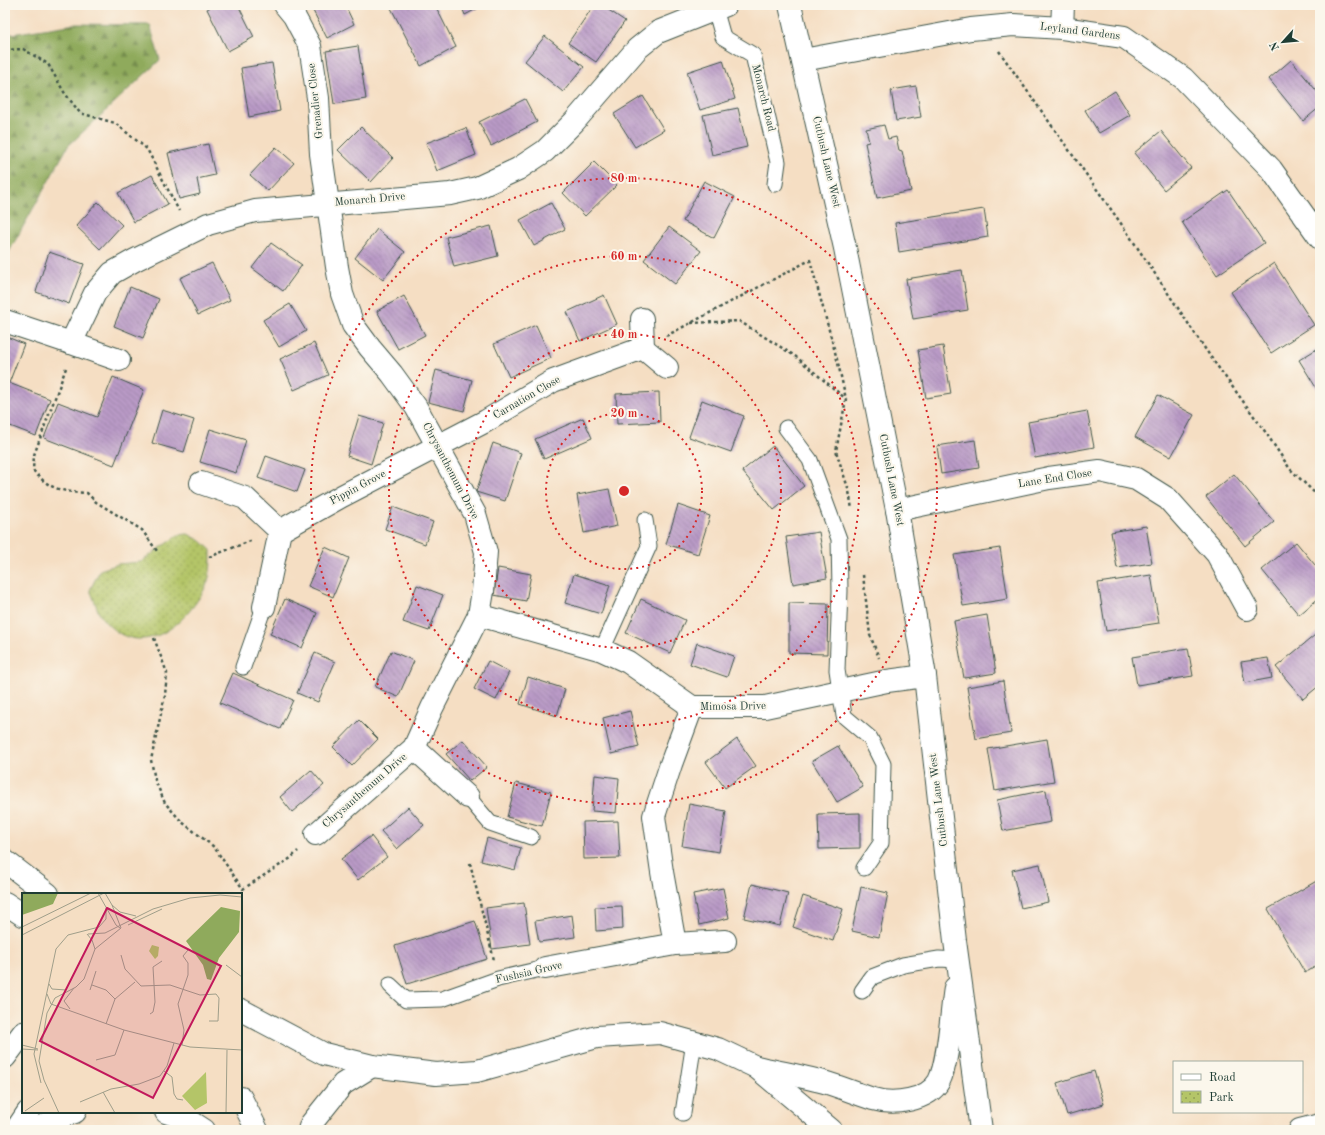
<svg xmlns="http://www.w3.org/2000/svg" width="1325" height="1135" viewBox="0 0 1325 1135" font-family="'Old Standard TT',serif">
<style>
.forest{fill:url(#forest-firs);stroke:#577448}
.park{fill:url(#park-dots);stroke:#6a814e}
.building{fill:url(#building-back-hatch)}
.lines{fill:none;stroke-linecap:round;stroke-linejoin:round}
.lane-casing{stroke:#3f5549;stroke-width:17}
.street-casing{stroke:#3f5549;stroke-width:24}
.secondary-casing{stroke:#3f5549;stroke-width:24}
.primary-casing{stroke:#3f5549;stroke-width:24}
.path{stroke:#3f5549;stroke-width:2.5;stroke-dasharray:3 3;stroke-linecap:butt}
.lane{stroke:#fff;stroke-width:15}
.street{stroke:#fff;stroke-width:22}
.secondary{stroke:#fff;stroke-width:22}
.primary{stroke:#fff;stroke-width:22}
.ring{fill:none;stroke:#d62828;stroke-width:2;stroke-dasharray:2 4}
.labels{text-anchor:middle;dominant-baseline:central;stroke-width:4;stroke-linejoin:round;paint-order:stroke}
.street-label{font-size:11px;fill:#1f3d34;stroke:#fbf7ec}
.inset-road{fill:none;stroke:#9f9e8a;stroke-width:1}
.view{fill:#c2185b;fill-opacity:0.15;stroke:#c2185b;stroke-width:2}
.inset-edge{fill:none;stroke:#1f3d34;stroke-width:2}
.centre{fill:#d62828;stroke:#fbf7ec;stroke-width:2}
.ring-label{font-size:12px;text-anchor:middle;font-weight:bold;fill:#d62828;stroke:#fbf7ec;stroke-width:4;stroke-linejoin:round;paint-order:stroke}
</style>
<defs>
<pattern id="forest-firs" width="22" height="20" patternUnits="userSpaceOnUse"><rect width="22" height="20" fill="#8faa5c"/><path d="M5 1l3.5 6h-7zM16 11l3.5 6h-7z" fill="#748c4d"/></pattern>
<pattern id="park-dots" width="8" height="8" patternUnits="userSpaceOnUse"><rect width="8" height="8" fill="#b4c568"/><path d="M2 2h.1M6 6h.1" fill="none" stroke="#92a156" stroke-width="1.8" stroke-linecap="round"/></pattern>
<pattern id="building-back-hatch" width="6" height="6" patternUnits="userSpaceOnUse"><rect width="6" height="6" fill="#b99ac6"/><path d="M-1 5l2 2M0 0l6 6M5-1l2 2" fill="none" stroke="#967fa2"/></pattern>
</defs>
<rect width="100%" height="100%" fill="#fbf7ec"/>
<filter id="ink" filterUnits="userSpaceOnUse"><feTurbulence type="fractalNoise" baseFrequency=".025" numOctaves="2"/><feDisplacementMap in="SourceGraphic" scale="8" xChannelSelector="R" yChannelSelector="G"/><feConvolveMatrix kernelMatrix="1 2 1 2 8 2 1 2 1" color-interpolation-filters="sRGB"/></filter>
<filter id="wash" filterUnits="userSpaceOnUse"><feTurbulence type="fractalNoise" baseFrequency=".012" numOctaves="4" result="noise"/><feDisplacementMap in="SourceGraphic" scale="16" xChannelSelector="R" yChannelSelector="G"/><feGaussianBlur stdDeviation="0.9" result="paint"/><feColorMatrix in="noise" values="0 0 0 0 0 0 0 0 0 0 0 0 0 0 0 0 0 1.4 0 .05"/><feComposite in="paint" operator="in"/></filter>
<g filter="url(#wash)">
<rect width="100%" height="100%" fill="#f5dec3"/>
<!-- forest -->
<polygon class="forest" points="76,24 150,25 160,60 68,146 5,259 5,35"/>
<!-- park -->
<path class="park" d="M 188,534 L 201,541 L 211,550 C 211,562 211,575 206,586 C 186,626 139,664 102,618 C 97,611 94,598 90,590 L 100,570 L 118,564 L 141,562 L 178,535 Z"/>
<g id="blocks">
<!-- building -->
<g class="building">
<polygon points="215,5 238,5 254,37 228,51 207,9"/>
<polygon points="310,5 345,5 354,24 327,38"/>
<polygon points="397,5 435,5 456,47 421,66 391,8"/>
<polygon points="461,5 484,5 465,15"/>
<polygon points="594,5 601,5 625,21 596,62 568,43"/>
<polygon points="545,36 584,67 563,92 525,61"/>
<polygon points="358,46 366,99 334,104 326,51"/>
<polygon points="723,60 735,99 700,110 687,72"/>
<polygon points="1291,60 1320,95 1320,107 1303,121 1269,79"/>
<polygon points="272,63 280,111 249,117 241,68"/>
<polygon points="916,86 921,117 896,121 891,90"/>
<polygon points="1115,91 1130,115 1099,133 1085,110"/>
<polygon points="643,96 664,130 635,147 614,114"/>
<polygon points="525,99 537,122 491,146 479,122"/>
<polygon points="738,108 747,147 712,155 703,115"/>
<polygon points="884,125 888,139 896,137 899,150 902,151 911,191 877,198 865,143 869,142 866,129"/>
<polygon points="361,127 393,158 371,182 338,150"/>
<polygon points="466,128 476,155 437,171 426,143"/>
<polygon points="1161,131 1191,168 1164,190 1134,153"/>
<polygon points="208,144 215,175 197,179 200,194 179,199 168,153"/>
<polygon points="276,147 294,163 268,191 250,175"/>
<polygon points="594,162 617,185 585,216 563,193"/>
<polygon points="152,175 168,204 134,222 118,193"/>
<polygon points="704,181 735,197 714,238 683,221"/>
<polygon points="1228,190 1264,243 1217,275 1182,222"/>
<polygon points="98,202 122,225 100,249 76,226"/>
<polygon points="551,203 565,229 534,246 520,220"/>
<polygon points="984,209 988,237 899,252 895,223"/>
<polygon points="491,226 498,256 454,267 446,237"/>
<polygon points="669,227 701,251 675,284 644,260"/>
<polygon points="377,229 405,252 383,280 355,258"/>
<polygon points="271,243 302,265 283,291 252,268"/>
<polygon points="49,252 84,264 69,304 36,292"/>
<polygon points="212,263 230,300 198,315 180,278"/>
<polygon points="1274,263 1314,325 1271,353 1231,292"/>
<polygon points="962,270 968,310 913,319 906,279"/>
<polygon points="130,287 159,299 143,338 114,326"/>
<polygon points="604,295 617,324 580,341 567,312"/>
<polygon points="404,296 425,335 398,349 377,311"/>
<polygon points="290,304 306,331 279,347 263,320"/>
<polygon points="536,325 551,358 509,377 494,344"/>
<polygon points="5,336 24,344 9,383 50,399 36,436 5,424"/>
<polygon points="314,343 328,375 294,390 280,359"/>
<polygon points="943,346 951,394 926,398 918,350"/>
<polygon points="1320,347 1320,394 1299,360"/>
<polygon points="436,370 472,380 464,411 428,402"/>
<polygon points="113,377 144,390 114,465 44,438 58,402 97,417"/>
<polygon points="659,392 660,422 617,424 616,394"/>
<polygon points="1158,395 1194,415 1171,457 1135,437"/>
<polygon points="702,400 744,416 731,452 689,437"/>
<polygon points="162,410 194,420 184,452 152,443"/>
<polygon points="1087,411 1094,447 1035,458 1028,422"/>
<polygon points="359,416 383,423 371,464 347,456"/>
<polygon points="583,418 592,438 544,459 535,439"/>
<polygon points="210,429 246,440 236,473 200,462"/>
<polygon points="975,440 979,468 941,474 937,446"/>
<polygon points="493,443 521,453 505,501 476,492"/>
<polygon points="773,446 804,486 774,510 742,471"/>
<polygon points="266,456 305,470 297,492 258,478"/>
<polygon points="1234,474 1274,522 1245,546 1206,497"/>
<polygon points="609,489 617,526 584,533 577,495"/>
<polygon points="678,505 710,516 698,554 666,544"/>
<polygon points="393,507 433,522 425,544 385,529"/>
<polygon points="1146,526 1152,563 1117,568 1111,532"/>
<polygon points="819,532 827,578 793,584 786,537"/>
<polygon points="1296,542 1320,571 1320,597 1299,615 1262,570"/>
<polygon points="325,547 349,558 333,597 308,586"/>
<polygon points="1000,548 1008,599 963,606 954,555"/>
<polygon points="498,568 531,574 526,601 494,595"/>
<polygon points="574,574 610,585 601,614 565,603"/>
<polygon points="1151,575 1159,623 1106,631 1098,583"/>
<polygon points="417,585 443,595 429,631 403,622"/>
<polygon points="285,599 317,613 302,648 270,634"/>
<polygon points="641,599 685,620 670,653 626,633"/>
<polygon points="789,603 828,604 827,654 789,653"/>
<polygon points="987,615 996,673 964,678 954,621"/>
<polygon points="1320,631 1320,685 1303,699 1276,667"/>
<polygon points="697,643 734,656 727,677 690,664"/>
<polygon points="1188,648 1193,676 1137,685 1132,657"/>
<polygon points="391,651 414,661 398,697 375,687"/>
<polygon points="315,653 335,662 318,702 297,693"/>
<polygon points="1268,658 1272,678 1245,683 1241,662"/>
<polygon points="488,661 509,672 496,700 474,689"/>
<polygon points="233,673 293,700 280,729 220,703"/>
<polygon points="528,677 565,689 557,716 520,704"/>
<polygon points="1003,681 1011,733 976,739 967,687"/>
<polygon points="630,711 639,747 611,754 603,718"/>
<polygon points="359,720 378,739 352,766 333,747"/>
<polygon points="737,739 756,766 725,788 706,762"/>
<polygon points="1047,739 1054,781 995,791 988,749"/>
<polygon points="463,740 487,767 470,781 446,754"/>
<polygon points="838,746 863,787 837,802 812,761"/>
<polygon points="311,770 324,785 292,812 280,797"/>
<polygon points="595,775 619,778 616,813 592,811"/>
<polygon points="516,783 551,792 542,826 507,817"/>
<polygon points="1046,790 1051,822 1003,831 997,800"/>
<polygon points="689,804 726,811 719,852 682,846"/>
<polygon points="408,807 424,825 397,849 381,831"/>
<polygon points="860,813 860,848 819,849 818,814"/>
<polygon points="618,821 620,858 584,859 583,822"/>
<polygon points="371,836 387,857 358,880 341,859"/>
<polygon points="487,838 521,848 515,870 481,861"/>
<polygon points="1040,864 1048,902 1021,908 1012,870"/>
<polygon points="1320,879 1320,964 1305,973 1268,909"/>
<polygon points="752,884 788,893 780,926 744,918"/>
<polygon points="861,887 888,893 879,937 852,931"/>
<polygon points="723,888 729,918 699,925 693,894"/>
<polygon points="803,896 843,909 833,941 793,927"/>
<polygon points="524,903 530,944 492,949 486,908"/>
<polygon points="622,906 623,929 596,931 595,907"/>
<polygon points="572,915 575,937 539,942 535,921"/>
<polygon points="475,921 487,959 407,984 395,946"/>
<polygon points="1094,1071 1104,1104 1067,1115 1057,1083"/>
</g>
</g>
</g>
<g filter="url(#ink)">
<use href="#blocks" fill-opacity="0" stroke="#3f5549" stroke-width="1"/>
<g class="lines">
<defs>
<g id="lane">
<polyline points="714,5 723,37 753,55 778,162 775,184"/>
<polyline points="786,428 810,460 839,539 840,591 837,670 844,716 870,738 883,764 881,843 864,868"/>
<polyline points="602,650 649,546 645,520"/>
<polyline points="243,667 264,607"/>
<polyline points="468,797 490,823 531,837"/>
<polyline points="390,985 406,1000 442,999 498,979 545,968"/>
<polyline points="862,991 872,977 903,965 939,959 958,960"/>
<polyline points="683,1113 694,1042"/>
</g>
<g id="street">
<polyline points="285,5 294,16 310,46 318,98 321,154 337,267 342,294 353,325 370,348 392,374 416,407 475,514 486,552 483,591 479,615 432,708 414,748 316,834"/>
<polyline points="790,5 845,248 897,510 925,676 955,941 981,1130"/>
<polyline points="1062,28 1063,5"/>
<polyline points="803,60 971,29 1013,25 1062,28 1124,37 1183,78 1271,169 1320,238"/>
<polyline points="642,319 643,348"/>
<polyline points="5,321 71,343 95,293 112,273 135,260 208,224 255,211 450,194 477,188 518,169 545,151 574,122 637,49 658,32 726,5"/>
<polyline points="71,343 119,360"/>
<polyline points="201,483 245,498 280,531 342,496 486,421 553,381 643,348 667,368"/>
<polyline points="897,510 1049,478 1100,471 1136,479 1168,499 1217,554 1247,609"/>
<polyline points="264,607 280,531"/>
<polyline points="479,615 602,650 628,662 692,707 765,707 887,681 925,676"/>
<polyline points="414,748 468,797"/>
<polyline points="675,944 662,872 654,816 671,764 692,707"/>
<polyline points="545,968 675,944 725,941"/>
<path d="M 756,1067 C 779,1072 802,1076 824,1082 C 841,1087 857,1094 873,1099 C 893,1105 928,1101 939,1081 C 949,1061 951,1012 955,988"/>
</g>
<g id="secondary">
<polyline points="5,903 23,915"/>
<polyline points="241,1010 324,1054 372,1066 436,1074 477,1071 597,1037 660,1033 718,1049 756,1067 831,1130"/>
<polyline points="5,1057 23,1033"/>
<polyline points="241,1098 257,1130"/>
<polyline points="166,1112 187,1119 204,1130"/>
<polyline points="35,1130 56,1119 75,1112"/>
<polyline points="309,1130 311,1124 343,1084 372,1066"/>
<polyline points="1300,1130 1320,1125"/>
</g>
<g id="primary">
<polyline points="5,861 48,894"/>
<polyline points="16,1130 28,1112"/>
</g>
</defs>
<!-- lane casing -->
<use href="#lane" class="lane-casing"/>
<!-- street casing -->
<use href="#street" class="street-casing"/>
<!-- secondary casing -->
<use href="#secondary" class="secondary-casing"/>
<!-- primary casing -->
<use href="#primary" class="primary-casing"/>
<!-- path -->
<g class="path">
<polyline points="5,50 23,49 48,64 64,92 80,113 115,123 147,149 179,211"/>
<polyline points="999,51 1127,232 1210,356 1264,430 1290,469 1320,498"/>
<polyline points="691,323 739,321 795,356 846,399"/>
<polyline points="666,336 810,260 838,363 846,399"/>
<path d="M 66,368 L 34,455 L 33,470 C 49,490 64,492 87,493 L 96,502 L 142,530 L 157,551"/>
<polyline points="846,399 836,451 849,491 852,509"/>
<polyline points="209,557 253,540"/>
<polyline points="863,575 870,635 879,658"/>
<polyline points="154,638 167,673 165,695 151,760 155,780 165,803 182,822 214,847 243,889 291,858 298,851"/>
<polyline points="470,863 494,960"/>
<polyline points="895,1127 901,1130"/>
</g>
<!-- lane -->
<use href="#lane" class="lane"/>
<!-- street -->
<use href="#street" class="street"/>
<!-- secondary -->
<use href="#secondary" class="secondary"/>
<!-- primary -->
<use href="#primary" class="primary"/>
</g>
</g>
<!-- distance rings -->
<g class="ring">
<circle cx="624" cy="491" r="78"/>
<circle cx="624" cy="491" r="157"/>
<circle cx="624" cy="491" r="235"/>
<circle cx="624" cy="491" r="313"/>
</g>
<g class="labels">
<!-- street labels -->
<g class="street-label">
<text transform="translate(1080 32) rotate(7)">Leyland Gardens</text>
<text transform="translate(763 98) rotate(76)">Monarch Road</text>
<text transform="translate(316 101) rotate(-96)">Grenadier Close</text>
<text transform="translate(826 162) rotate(77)">Cutbush Lane West</text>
<text transform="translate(370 200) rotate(-5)">Monarch Drive</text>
<text transform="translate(527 398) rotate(-30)">Carnation Close</text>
<text transform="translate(450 471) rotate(62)">Chrysanthemum Drive</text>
<text transform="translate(1055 479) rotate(-9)">Lane End Close</text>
<text transform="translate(891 480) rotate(79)">Cutbush Lane West</text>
<text transform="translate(358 488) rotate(-28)">Pippin Grove</text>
<text transform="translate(733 707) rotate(-1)">Mimosa Drive</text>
<text transform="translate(365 791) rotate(-41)">Chrysanthemum Drive</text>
<text transform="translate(939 800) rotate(-97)">Cutbush Lane West</text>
<text transform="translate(529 973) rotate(-13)">Fushsia Grove</text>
</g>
</g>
<!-- overview -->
<g transform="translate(22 893)">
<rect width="220" height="220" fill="#f5dec3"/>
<path d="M 0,0 L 36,0 L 31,11 L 0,22 ZM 199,14 L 218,18 L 217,39 L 197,65 L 189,87 L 185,86 L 181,72 L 164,48 Z" fill="#8faa5c"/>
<path d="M 130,52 L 137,54 L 136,63 L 133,66 L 127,58 ZM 184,179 L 185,210 L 173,217 L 160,203 Z" fill="#b4c568"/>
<path class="inset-road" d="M 76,0 L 94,32 L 98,35M 83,0 L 90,12 L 98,19 L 114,23M 106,32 L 140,16M 0,34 L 69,0M 65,41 L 70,47 L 73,56M 66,41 L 83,40 L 131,16 L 168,5 L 198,2 L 220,4M 0,42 L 82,0M 99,62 L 103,76 L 119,93 L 148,92 L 178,102 L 194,101 L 197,105 L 196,128 L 187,128M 204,72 L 220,84M 27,91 L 30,96 L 44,97M 70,92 L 84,97 L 93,106M 68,97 L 74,78M 25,101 L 29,111 L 102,137 L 168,154 L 220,157M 48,116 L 42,108 L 52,95M 128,121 L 131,119 L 133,109 L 131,74 L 140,68M 84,131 L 93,106 L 113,89M 0,152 L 16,156M 160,152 L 162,137 L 156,111 L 166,82 L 166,70 L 161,63 L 166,57M 0,156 L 16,157M 74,167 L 93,162 L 102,137M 142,178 L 150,184 L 152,201 L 155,206 L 161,207M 19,190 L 12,161 L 34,56 L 46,42 L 77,34 L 84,26 L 84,15M 81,199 L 93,220M 58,209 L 89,196 L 117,191 L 138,183 L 145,173 L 152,150M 3,218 L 22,205M 37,220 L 22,187 L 17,168 L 25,120 L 33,105 L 54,94 L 62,86 L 73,56 L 99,35 L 90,12M 204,220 L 205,157"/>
<path class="view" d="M 85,15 L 199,73 L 131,205 L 18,148 Z"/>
<rect width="220" height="220" class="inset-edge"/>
</g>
<circle cx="624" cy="491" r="6" class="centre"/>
<g class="ring-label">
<text x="624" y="182">80 m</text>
<text x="624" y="260">60 m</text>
<text x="624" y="338">40 m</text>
<text x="624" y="417">20 m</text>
</g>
<!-- margin -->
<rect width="1325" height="1135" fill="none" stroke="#fbf7ec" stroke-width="20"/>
<!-- legend -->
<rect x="1173" y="1061" width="130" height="52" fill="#fbf7ec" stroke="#a3ada2"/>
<rect x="1181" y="1074" width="20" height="6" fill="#ffffff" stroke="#a3ada2"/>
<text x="1209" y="1081" font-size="12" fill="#1f3d34">Road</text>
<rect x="1181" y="1091" width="20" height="12" fill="url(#park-dots)" stroke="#a3ada2"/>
<text x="1209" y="1101" font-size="12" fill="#1f3d34">Park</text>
<!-- north arrow -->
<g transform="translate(1283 42) rotate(243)" stroke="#fbf7ec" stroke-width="3" paint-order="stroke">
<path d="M0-3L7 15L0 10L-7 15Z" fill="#1f3d34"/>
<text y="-6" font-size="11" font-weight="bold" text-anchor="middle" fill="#1f3d34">N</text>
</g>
</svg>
